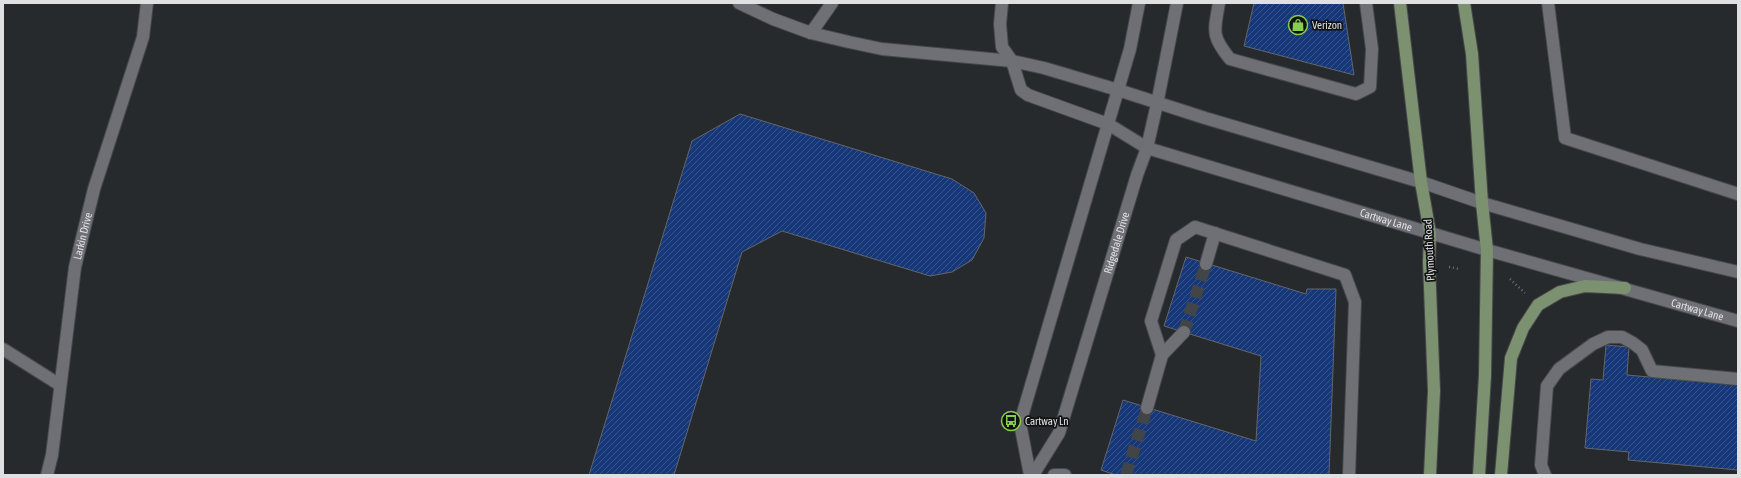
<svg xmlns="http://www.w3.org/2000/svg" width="1741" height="478" viewBox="0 0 1741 478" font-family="'Asap Condensed',sans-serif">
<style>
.building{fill:url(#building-hatch);stroke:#63656a}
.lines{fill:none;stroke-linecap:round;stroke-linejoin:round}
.minor-tunnel{stroke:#424548;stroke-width:12;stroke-dasharray:12 6;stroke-linecap:butt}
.minor-casing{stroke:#46484b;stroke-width:14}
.major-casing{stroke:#46484b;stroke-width:14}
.path{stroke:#6f7174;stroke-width:2.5;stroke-dasharray:1 3;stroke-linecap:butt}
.minor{stroke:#6e7075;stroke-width:12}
.major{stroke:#7c9170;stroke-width:12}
.labels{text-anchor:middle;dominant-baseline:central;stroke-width:3.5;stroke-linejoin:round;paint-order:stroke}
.poi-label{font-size:11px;fill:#dee0e2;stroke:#111214;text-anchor:start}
.street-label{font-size:11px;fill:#dee0e2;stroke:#111214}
</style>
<defs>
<pattern id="building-hatch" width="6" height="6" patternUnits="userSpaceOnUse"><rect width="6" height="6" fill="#163879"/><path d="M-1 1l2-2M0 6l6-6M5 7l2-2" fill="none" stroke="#37548c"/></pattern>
</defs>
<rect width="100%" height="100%" fill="#272a2d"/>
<!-- building -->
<g class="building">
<polygon points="1254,3 1343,3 1354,75 1244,46"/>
<polygon points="740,114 952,179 974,193 986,213 984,238 972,260 952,272 930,276 782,231 742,252 674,475 589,475 692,141"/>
<polygon points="1186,257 1306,294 1307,289 1336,289 1329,475 1116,475 1101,470 1123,400 1256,441 1261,356 1164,326"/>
<polygon points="1606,345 1629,347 1627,375 1738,385 1738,470 1628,460 1629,452 1585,448 1591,379 1603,380"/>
</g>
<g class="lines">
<!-- minor-tunnel -->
<g class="minor-tunnel">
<polyline points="1184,332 1206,264"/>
<polyline points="1126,475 1147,408"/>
</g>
<defs>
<g id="minor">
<polyline points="739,3 773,19 811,33 849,42 882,49 1012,61 1044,68 1118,90 1205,118 1421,182 1482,203 1640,249 1738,272"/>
<path id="s1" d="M 1002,3 L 1000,24 L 1002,47 L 1012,61 L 1021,90 L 1028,95 L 1108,124 L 1147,148 L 1487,250 L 1738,321"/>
<path d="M 1219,3 C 1214,31 1211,36 1230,59 L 1356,94 L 1370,87 L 1372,49 L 1366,3"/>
<polyline points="1548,3 1565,138 1738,194"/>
<polyline points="811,33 832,3"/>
<polyline points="1206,264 1215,233"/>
<polyline points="3,349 60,385"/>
<polyline points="1162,355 1184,332"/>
<polyline points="1147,408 1162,355 1151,321 1176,240 1195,227 1345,275 1355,302 1349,475"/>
<path id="s2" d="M 47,475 L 52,455 L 75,267 L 94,189 L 143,37 L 147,3"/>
<polyline points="1030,475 1020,423 1130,49 1139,3"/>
<path id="s3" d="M 1033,475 L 1059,433 L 1137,175 L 1147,148 L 1157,104 L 1177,3"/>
<polyline points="1054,475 1065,475"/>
<polyline points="1545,475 1541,465 1547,386 1559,369 1593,344 1608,337 1622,337 1633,343 1642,350 1652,371 1738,379"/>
</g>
<g id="major">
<polyline points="1400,3 1421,182 1430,233 1429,262 1434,391 1430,475"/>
<polyline points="1464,3 1472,54 1482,203 1487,250 1485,375 1479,475"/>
<polyline points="1501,475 1511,358 1523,328 1538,305 1560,292 1585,286 1625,288"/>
</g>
</defs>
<!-- minor casing -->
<use href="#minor" class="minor-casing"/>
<!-- major casing -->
<use href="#major" class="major-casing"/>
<!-- path -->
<g class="path">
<polyline points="1449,267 1460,269"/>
<polyline points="1510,279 1525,293"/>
</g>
<!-- minor -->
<use href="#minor" class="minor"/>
<!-- major -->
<use href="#major" class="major"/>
</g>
<!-- icons -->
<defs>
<symbol id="shop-ring" viewBox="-11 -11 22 22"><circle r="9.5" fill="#111214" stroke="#88cf49" stroke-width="1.5"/><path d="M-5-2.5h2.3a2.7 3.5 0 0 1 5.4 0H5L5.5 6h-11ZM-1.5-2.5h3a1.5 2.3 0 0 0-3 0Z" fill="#88cf49"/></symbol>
<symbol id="bus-ring" viewBox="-11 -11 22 22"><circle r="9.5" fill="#111214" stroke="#88cf49" stroke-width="1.5"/><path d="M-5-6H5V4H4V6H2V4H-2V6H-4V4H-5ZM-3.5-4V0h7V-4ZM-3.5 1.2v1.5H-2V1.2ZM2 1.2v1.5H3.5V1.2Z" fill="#88cf49"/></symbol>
</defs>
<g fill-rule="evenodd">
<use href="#shop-ring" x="1287" y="14" width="22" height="22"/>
<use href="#bus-ring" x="1000" y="410" width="22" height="22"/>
</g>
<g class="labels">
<!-- poi labels -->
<g class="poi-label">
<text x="1312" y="25">Verizon</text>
<text x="1025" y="421">Cartway Ln</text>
</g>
<!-- street labels -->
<g class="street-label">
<text stroke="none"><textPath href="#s1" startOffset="481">Cartway Lane</textPath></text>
<text stroke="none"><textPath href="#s2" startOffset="242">Larkin Drive</textPath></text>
<text stroke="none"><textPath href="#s3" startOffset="248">Ridgedale Drive</textPath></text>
<text transform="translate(1429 250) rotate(-93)">Plymouth Road</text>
<text stroke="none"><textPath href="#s1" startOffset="805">Cartway Lane</textPath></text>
</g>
</g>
<!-- border -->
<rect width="1741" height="478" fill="none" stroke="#dee0e2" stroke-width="8"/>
</svg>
